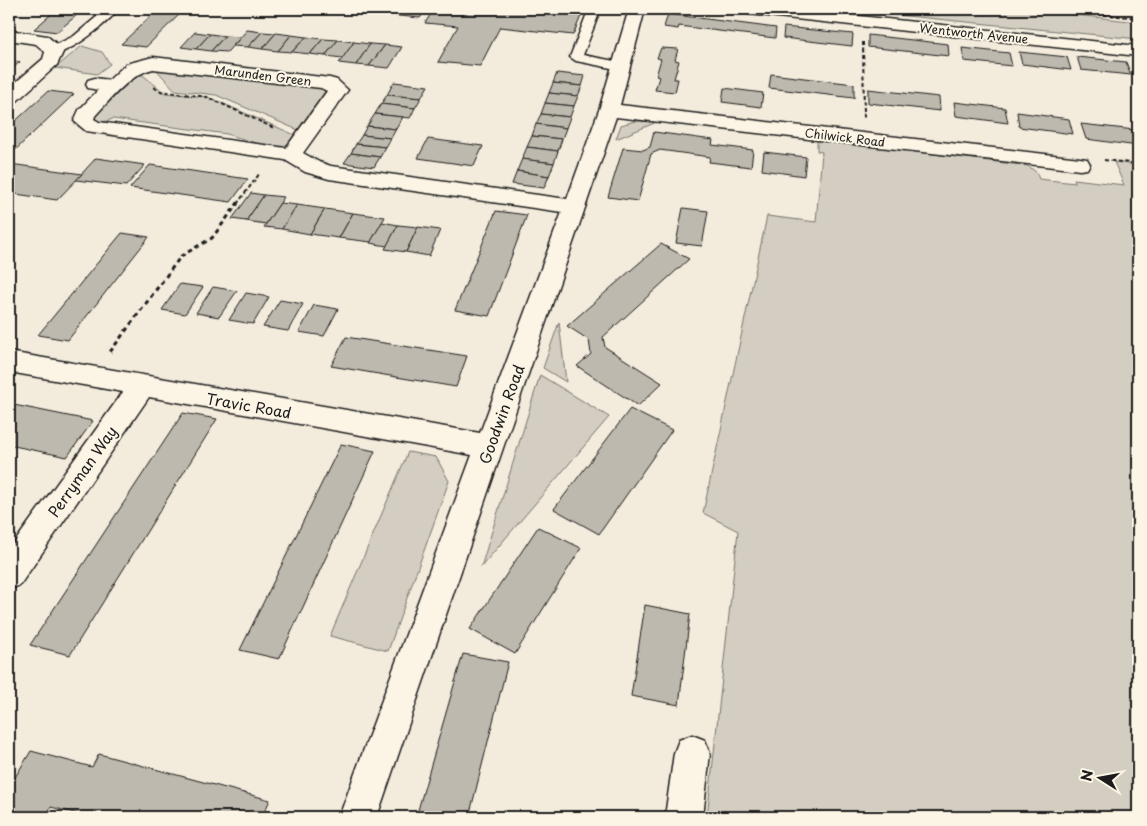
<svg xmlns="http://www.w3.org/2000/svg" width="1147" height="826" viewBox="0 0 1147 826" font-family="'Playpen Sans',sans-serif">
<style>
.green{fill:#d3cec1;stroke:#78756e}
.building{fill:#beb9ae;stroke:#1c1c1c}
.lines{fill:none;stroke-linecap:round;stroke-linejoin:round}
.service-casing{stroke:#1c1c1c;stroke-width:3}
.minor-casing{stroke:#1c1c1c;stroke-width:3}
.path-far1{stroke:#1c1c1c;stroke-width:2;stroke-dasharray:4 2.5;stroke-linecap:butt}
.path{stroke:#1c1c1c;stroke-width:3;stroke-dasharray:4.5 4;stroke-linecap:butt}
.service{fill:#fcf5e5;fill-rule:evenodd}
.minor{fill:#fcf5e5;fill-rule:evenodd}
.labels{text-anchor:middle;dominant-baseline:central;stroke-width:4;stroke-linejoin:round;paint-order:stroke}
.far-street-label{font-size:12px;fill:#1c1c1c;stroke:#fcf5e5}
.street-label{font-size:15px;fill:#1c1c1c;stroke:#fcf5e5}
</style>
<rect width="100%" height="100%" fill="#f3ecdd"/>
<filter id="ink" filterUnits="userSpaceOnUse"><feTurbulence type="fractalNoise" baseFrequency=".02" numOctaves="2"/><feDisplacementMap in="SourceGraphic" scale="10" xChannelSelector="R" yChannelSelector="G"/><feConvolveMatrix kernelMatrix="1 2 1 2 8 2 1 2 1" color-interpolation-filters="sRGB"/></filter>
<g filter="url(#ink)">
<!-- green -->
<g class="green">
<polygon points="836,9 1024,9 1138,22 1138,39"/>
<polygon points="82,46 102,52 110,64 97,74 55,68"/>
<polygon points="153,66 318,87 323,88 325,92 298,130 216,95 175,90"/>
<polygon points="139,72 165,93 208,97 295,135 290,143 281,147 265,146 227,134 113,119 100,123 95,119 95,115"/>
<polygon points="635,121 657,122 616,139 621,125"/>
<polygon points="817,139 1028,166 1036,172 1039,179 1075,183 1074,179 1124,185 1114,162 1138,165 1138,817 707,817 738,531 703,513 767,216 816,222 822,152 817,151"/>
<polygon points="559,322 566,382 543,368"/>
<polygon points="540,375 609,417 481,567"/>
<polygon points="408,452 436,457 449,481 388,651 330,636"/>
</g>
<!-- building -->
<g class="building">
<polygon points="158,9 185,9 146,47 121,44"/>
<polygon points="383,9 427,9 420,18 379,14"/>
<polygon points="434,9 584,9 573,35 500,27 480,66 438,62 458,26 425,23"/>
<polygon points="55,11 78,14 57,32 34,29"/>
<polygon points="668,14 776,28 775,38 679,26 678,29 664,27"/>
<polygon points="784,27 853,34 852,46 783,38"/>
<polygon points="247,30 262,32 248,47 233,46"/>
<polygon points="195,32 210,34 196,49 181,47"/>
<polygon points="262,32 276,33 262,49 248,47"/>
<polygon points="276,33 291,35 278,51 262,49"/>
<polygon points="210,34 225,36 211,51 196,49"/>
<polygon points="291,35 306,37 292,52 278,51"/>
<polygon points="868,35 948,44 949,56 868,47"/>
<polygon points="225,36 241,37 227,52 211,51"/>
<polygon points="306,37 323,39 310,54 292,52"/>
<polygon points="323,39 338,40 325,56 310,54"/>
<polygon points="338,40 354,42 343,58 325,56"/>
<polygon points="354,42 370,44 356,65 339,63"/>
<polygon points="370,44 385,45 369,66 356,65"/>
<polygon points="385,45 402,47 389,68 369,66"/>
<polygon points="661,48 678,49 675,60 679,61 674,79 678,79 675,92 655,90 659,77 656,76 661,59 657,58"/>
<polygon points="962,48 1009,53 1012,66 964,61"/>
<polygon points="1019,52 1067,57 1071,70 1022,64"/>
<polygon points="1077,57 1126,62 1131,75 1081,70"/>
<polygon points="9,60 20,62 9,71"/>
<polygon points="557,73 585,76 582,86 553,83"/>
<polygon points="771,74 854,84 854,98 769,88"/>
<polygon points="394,82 428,86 421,98 387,95"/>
<polygon points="553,83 582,86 578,96 549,93"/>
<polygon points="724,88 763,93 761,107 722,102"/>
<polygon points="868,89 939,97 940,111 868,103"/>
<polygon points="48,91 74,94 9,156 9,127"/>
<polygon points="549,93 578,96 574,106 545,103"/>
<polygon points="387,95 421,98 415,108 381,104"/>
<polygon points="954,102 1005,108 1008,123 956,116"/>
<polygon points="545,103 574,106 570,117 541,114"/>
<polygon points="381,104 415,108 410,118 375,114"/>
<polygon points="1017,112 1069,119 1073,134 1019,127"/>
<polygon points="375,114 403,117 396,129 367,126"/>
<polygon points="541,114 570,117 566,128 536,124"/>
<polygon points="536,124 566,128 562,139 532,136"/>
<polygon points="1081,124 1135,130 1138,146 1086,139"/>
<polygon points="367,126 396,129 391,138 362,135"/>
<polygon points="654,132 713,140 712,145 753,150 751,167 709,162 710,157 660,150 651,154 638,201 608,197 623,148 643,150 650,147"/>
<polygon points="362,135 391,138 386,147 356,144"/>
<polygon points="532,136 562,139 558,151 527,147"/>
<polygon points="428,139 483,146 474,166 418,158"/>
<polygon points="356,144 386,147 380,157 351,153"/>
<polygon points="527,147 558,151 554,163 522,159"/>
<polygon points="764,152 806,157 804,176 762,170"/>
<polygon points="351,153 380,157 374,167 344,163"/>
<polygon points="96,158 145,165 126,186 76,180"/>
<polygon points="522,159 554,163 549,176 517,171"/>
<polygon points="10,164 82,174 57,200 9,193"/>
<polygon points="150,165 248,179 231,202 130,188"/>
<polygon points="517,171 549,176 544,188 512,184"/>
<polygon points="251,193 264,195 246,221 232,219"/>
<polygon points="264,195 284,197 266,224 246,221"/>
<polygon points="280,203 297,205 282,229 264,227"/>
<polygon points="297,205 325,209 310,234 282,229"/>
<polygon points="683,208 708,211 702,246 676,243"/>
<polygon points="325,209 353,213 339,238 310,234"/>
<polygon points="496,211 527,215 489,316 455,310"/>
<polygon points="353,213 385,217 371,242 339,238"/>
<polygon points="382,222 398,225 387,246 370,243"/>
<polygon points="398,225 418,227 406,252 385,249"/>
<polygon points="418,227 440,230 429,256 406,252"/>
<polygon points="122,233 149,237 68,340 38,335"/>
<polygon points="661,244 689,259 603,337 605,347 662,383 638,406 577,366 591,354 589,340 567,326"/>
<polygon points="180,284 203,287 185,314 162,310"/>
<polygon points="213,287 237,291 219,317 196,313"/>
<polygon points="246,293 269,297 253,324 229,320"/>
<polygon points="280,300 303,304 288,331 263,327"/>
<polygon points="314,305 338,309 324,336 299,332"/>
<polygon points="346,337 467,356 456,387 331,366"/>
<polygon points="9,404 93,421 67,457 9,445"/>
<polygon points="630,409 672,430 599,534 554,509"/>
<polygon points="183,413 217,419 70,655 30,645"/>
<polygon points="341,444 375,451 279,659 240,650"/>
<polygon points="538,527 581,548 515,654 470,629"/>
<polygon points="645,605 690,614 679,705 631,696"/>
<polygon points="463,654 508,662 469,817 416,817"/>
<polygon points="31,751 92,767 99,754 270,800 262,817 90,817 51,807 45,817 9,817 9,787"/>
</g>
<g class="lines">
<defs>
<g id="service">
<path d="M 106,9 L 119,9 C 108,22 68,57 51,53 L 49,50 L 51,47 L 74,36 Z"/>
<polygon points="592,12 598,16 583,55 625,63 627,66 625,69 621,70 576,61 570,57 586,16"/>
</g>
<g id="minor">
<path d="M 629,9 L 645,9 L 620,105 L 1080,158 L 1087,159 L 1090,164 L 1087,169 L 1080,170 L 616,117 L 377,817 L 339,817 L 472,455 L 149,397 L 20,585 L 9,590 L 9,550 L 123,392 L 9,372 L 9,352 L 480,433 L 562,212 L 329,179 L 305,172 L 285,160 L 86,131 L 74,121 L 79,110 L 98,90 L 88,88 L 86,84 L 88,80 L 95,78 L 109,80 L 126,64 L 153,57 L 330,78 L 337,80 L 348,90 L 303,153 L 319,162 L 331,166 L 567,199 L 599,110 ZM 153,69 L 321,88 L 327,91 L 286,148 L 99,122 L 94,119 L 95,116 C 112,98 129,75 153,69 Z"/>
<polygon points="741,9 794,9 1138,46 1138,56 749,14 743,13"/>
<polygon points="9,30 47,36 64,50 57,65 16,102 9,104 9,88 43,59 45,52 36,44 9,40"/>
<polygon points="692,735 705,740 710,753 703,817 665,817 674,753 679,740"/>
</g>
</defs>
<!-- service casing -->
<use href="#service" class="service-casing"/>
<!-- minor casing -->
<use href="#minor" class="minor-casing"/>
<!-- path-far1 -->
<g class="path-far1">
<polyline points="1052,9 1138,18"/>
<polyline points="863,42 864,118"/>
<polyline points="154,87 159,91 207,97 274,128"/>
<polyline points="1104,160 1138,164"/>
<polyline points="237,204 260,173"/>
</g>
<!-- path -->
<polyline class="path" points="110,352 181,256 212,238 238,203"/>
<!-- service -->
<use href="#service" class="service"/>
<!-- minor -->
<use href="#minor" class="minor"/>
</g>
</g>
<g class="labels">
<!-- far-street labels -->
<g class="far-street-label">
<text transform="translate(974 33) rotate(6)">Wentworth Avenue</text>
<text transform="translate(263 75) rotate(7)">Marunden Green</text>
<text transform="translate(845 137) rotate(7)">Chilwick Road</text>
</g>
<!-- street labels -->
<g class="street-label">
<text transform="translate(249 405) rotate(10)">Travic Road</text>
<text transform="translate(501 414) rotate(-70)">Goodwin Road</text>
<text transform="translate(82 471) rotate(-55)">Perryman Way</text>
</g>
</g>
<!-- margin -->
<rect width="1147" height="826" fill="none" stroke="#fcf5e5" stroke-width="30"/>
<rect x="15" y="15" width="1117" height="796" fill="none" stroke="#1c1c1c" stroke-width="2" filter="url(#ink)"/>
<!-- north arrow -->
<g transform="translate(1100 778) rotate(281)" stroke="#fcf5e5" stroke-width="4" paint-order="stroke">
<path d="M0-4L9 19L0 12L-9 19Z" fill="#1c1c1c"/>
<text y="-8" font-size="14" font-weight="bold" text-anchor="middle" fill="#1c1c1c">N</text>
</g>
</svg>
